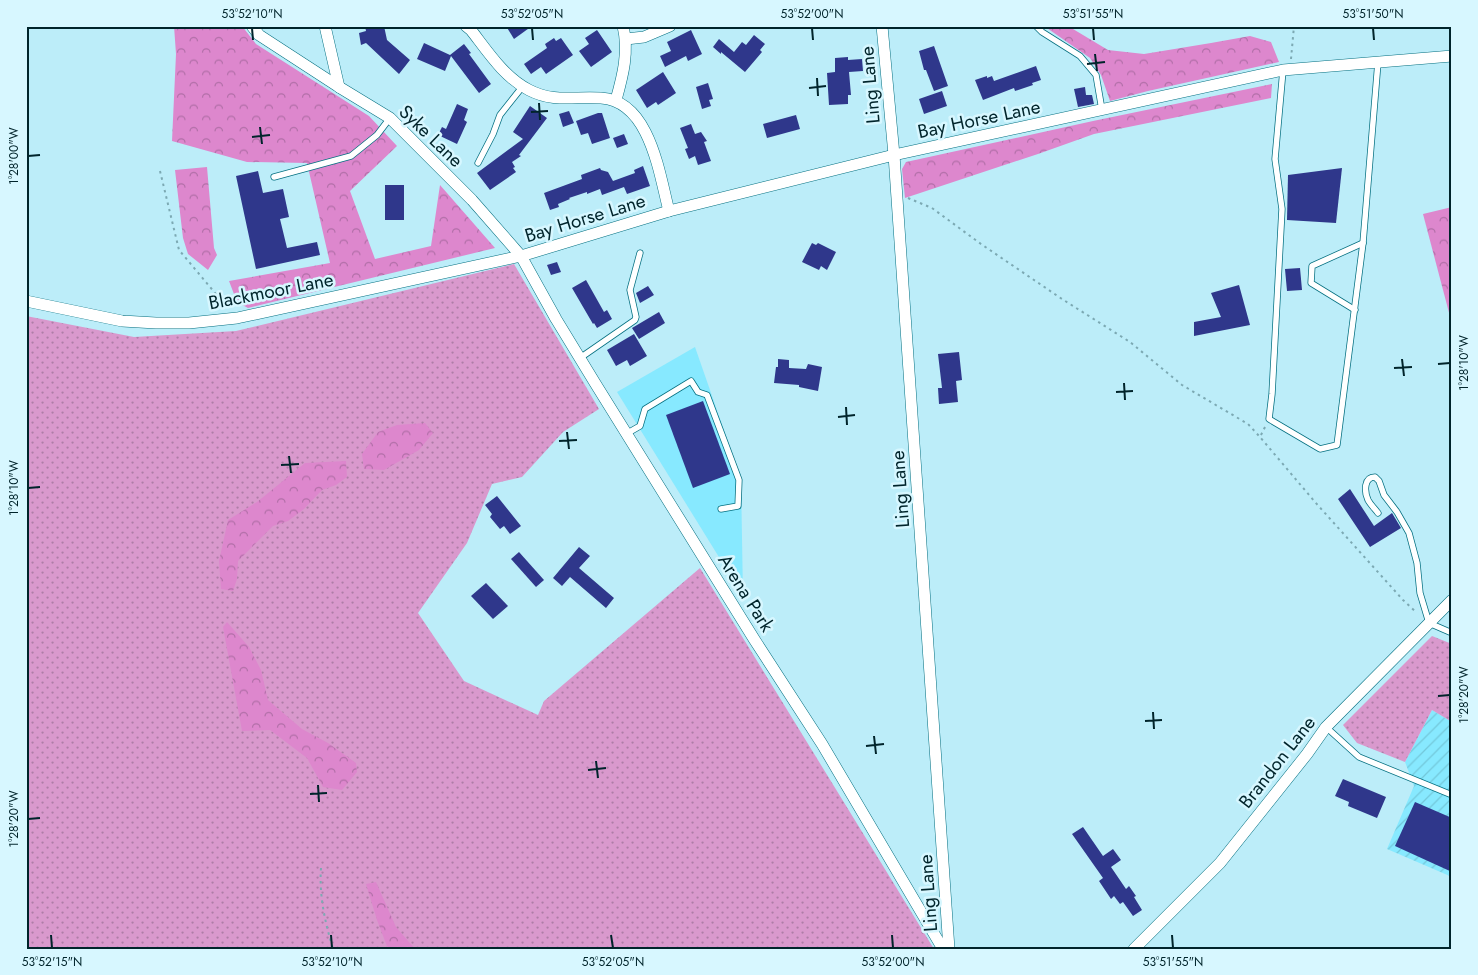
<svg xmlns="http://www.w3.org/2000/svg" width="1478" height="975" viewBox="0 0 1478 975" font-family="Jost,sans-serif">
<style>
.built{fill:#87e9ff}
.industrial{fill:url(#industrial-furrows)}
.grass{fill:url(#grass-dots)}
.forest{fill:url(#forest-crowns)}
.building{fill:#2f378b}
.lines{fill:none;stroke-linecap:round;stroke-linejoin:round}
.service-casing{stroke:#057081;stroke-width:7}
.minor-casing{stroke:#057081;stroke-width:12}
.path{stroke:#7ca9b3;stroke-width:2;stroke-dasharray:2.5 4;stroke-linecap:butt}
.service{stroke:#fff;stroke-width:5.5}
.minor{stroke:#fff;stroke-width:11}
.ticks{fill:none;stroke:#00242b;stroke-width:2}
.labels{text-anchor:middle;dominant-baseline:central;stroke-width:5;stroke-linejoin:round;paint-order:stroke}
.street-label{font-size:19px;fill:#00242b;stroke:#d7f7ff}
.neatline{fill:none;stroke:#00242b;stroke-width:2}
.ticks-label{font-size:12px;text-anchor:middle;fill:#00242b}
</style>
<defs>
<pattern id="industrial-furrows" width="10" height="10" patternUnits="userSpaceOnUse" patternTransform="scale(1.25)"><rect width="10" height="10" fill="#87e9ff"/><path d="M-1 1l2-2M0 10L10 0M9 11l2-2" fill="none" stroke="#73c8db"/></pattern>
<pattern id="grass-dots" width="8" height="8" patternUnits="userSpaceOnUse" patternTransform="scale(1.25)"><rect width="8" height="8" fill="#d999cd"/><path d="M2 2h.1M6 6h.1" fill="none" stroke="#ae7da7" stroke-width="1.8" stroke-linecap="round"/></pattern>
<pattern id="forest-crowns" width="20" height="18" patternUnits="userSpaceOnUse" patternTransform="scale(1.25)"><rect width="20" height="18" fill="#dd87cd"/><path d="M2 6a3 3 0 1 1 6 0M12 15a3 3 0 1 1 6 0" fill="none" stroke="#b16ea7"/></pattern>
</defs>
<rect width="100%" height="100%" fill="#bcedf9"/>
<!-- built -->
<polygon class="built" points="695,347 741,479 743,596 617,392"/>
<!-- industrial -->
<polygon class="industrial" points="1432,710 1452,722 1452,877 1387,849 1414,786 1405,762"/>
<!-- grass -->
<g class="grass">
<polygon points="514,264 599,409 563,432 522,477 492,484 467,543 418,613 464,681 538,715 544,701 700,568 934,949 26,949 26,316 134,337 236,331"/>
<polygon points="1432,636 1452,644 1452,722 1432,710 1405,762 1357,743 1343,725"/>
</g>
<!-- forest -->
<g class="forest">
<polygon points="174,26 242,26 256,44 369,116 397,146 350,191 375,259 431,246 440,185 495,248 248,308 237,302 229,281 330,263 307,163 247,162 172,141 176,54"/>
<polygon points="1044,26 1068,26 1108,50 1144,54 1211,43 1250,36 1271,42 1279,62 1148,91 1110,101 1101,75 1090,58"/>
<polygon points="1272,84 1271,98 1094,134 1038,154 905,198 902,169 906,162 1093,121"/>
<polygon points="207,167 214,248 217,255 208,270 188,254 183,238 175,170"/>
<polygon points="1452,207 1452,324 1423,214"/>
<polygon points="425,423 433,433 419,450 384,470 364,469 362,454 378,432 397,425"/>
<polygon points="346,461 347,477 336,485 322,490 304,509 288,521 273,526 238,561 237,579 233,591 221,589 219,561 228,520 257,502 305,463"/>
<polygon points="227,622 249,647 261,670 268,700 302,729 328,743 356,763 357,772 342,790 323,787 307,758 270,730 242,731 223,627"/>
<polygon points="376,882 396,927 415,949 388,949 377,920 366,884"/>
</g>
<!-- building -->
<g class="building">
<polygon points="365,26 384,26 387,40 410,60 399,74 366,43 361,45 359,33 366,31"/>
<polygon points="506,26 532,26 514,39"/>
<polygon points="597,30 612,52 591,67 579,51 589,44 585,38"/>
<polygon points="691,30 702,54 688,61 686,56 665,67 660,56 671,51 667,42"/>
<polygon points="754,35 765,44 760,50 762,52 745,72 721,52 721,54 713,47 719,39 734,52 742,42 746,45"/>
<polygon points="554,38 556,41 561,38 573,55 546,74 541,67 531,74 524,64 547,48 545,44"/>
<polygon points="424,43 450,55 464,44 471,53 469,54 491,84 479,93 451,56 445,71 417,59"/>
<polygon points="934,46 948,86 934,91 926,70 924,70 919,51"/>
<polygon points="848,57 848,60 862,59 863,71 849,72 851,95 848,95 848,104 829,105 827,73 835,72 835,58"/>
<polygon points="1036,66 1041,80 1032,83 1033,85 1015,91 1014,88 983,100 975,80 987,76 987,78 992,76 994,81"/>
<polygon points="663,72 676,93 658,105 656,102 647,108 636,90"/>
<polygon points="708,83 713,99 709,100 711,106 702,109 696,87"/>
<polygon points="1085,87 1086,95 1092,95 1094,104 1078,107 1074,89"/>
<polygon points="942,91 947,106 924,114 919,99"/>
<polygon points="457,104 468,109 464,120 467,122 457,144 438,135 442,127 446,129"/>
<polygon points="530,106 547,118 519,155 521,156 512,162 515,167 513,168 516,172 490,190 477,173 523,139 513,132"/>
<polygon points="569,111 574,123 563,127 559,114"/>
<polygon points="598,113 602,113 610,138 592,144 588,133 581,135 576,121"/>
<polygon points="796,115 800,129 767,138 763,124"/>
<polygon points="691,124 695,134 701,132 707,141 704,142 711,161 698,165 695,156 689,159 685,149 688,148 680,128"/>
<polygon points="624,134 628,144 617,148 613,138"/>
<polygon points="643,166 650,186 627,194 624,187 602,195 600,189 587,194 587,192 569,198 570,199 558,204 559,207 550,210 544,193 582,179 581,175 600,168 601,170 608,172 613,181 635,173 634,170"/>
<polygon points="1342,168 1336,223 1287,220 1288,175"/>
<polygon points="258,171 263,193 283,189 289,217 280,219 287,248 317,242 320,255 256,269 236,176"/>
<rect x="385" y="185" width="19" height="35"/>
<polygon points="812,243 816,245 818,243 836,252 827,270 821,266 819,270 802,262"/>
<polygon points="557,262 561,272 551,275 547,265"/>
<polygon points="1300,268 1302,290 1287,291 1285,269"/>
<polygon points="586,280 604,312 607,310 612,319 597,328 594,323 593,324 572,288"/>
<polygon points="1239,285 1250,325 1194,336 1194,322 1221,317 1211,293"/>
<polygon points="648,286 654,295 640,303 636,293"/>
<polygon points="659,312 665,323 639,339 632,328"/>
<polygon points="634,334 647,356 630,366 627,360 616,366 607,350"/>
<polygon points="959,352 962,380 956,381 958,402 939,404 938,388 942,388 938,354"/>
<polygon points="778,359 789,360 789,368 806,369 808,364 822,367 818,391 799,387 799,385 774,383 776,367 778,367"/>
<polygon points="703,401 730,474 693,488 666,415"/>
<polygon points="1350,489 1374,526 1392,513 1401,528 1370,547 1338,499"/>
<polygon points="497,496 521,526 510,534 504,526 500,529 490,517 492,514 485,505"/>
<polygon points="579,547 590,556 579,568 614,598 606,608 570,577 562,586 553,578"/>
<polygon points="519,552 544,580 536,587 511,559"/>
<polygon points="486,583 508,606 493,619 471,596"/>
<polygon points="1343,779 1386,797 1377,818 1348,806 1349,802 1335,796"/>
<polygon points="1415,802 1452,818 1452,872 1395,846"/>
<polygon points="1083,827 1103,856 1113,849 1121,860 1111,867 1126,889 1129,886 1136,896 1134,897 1142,910 1133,916 1123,902 1120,904 1114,896 1111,899 1099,881 1103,878 1072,834"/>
</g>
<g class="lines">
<defs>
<g id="service">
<polyline points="1036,26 1042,32 1080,56 1096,75 1102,110"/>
<polyline points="1283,70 1275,159 1282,209 1272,394 1269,419 1320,449 1337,445 1363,243 1378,62"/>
<polyline points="478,163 493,134 500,115 523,86"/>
<polyline points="274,177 351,156 377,135 390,118"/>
<polyline points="1355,310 1311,283 1312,266 1363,243"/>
<polyline points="580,358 635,320 636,317 630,290 640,253"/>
<polyline points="626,434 640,426 645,409 691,381 698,392 707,395 739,480 738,506 721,509"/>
<path d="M 1378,513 C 1375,509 1370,504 1368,500 C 1364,491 1364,477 1375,477 L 1379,481 L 1384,495 L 1397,512 L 1409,533 L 1417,563 L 1420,593 L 1429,623 L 1452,633"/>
<polyline points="1326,727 1359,757 1452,795"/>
</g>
<g id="minor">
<polyline points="252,26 259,35 339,87 390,118 472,200 521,256 556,319 595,383 754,639 822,744 943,949"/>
<polyline points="325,26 339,87"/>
<path d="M 466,26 L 471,30 C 488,52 504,77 529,90 C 554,103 575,96 601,98 C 650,101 659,173 669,211"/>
<polyline points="882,26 894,155 949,949"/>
<polyline points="626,39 644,37 670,26"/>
<path d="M 616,100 C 623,75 629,52 623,26"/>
<polyline points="26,301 122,321 156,323 189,323 237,318 521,256 669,211 894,155 1283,70 1452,56"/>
<polyline points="1134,949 1220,863 1307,754 1326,727 1452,600"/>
</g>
</defs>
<!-- service casing -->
<use href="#service" class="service-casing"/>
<!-- minor casing -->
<use href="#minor" class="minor-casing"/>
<!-- path -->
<g class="path">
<polyline points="1291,59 1294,26"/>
<polyline points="160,171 179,250 226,306"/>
<polyline points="908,198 932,208 981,244 1062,299 1130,342 1182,385 1248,424 1260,437"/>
<polyline points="1265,427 1260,437 1315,502 1403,600 1416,612"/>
<path d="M 321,868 C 319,896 325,922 333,949"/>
</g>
<!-- service -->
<use href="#service" class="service"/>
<!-- minor -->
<use href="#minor" class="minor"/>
</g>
<!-- ticks -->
<path class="ticks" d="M 252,28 L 253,40M 532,28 L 533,40M 812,28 L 813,40M 1093,28 L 1094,40M 1373,28 L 1374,40M 1095,54 L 1097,71M 1087,64 L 1105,62M 817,78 L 818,96M 809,88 L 826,86M 539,103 L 540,120M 531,112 L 548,111M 260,127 L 262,144M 252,137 L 270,135M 28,156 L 40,155M 1402,359 L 1404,376M 1438,364 L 1450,363M 1394,368 L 1412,367M 1124,383 L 1125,400M 1116,392 L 1133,391M 846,407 L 847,425M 838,417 L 855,415M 567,432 L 569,449M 559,441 L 577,440M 289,456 L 291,473M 281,465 L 299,464M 28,488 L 40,487M 1438,696 L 1450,695M 1153,712 L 1154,729M 1145,721 L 1162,720M 874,736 L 876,754M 866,746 L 884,744M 596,761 L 598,778M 588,770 L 606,768M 318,785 L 319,802M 310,794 L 327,793M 28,819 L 40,818M 51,935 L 52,948M 331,935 L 332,948M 611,935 L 613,948M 892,935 L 893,948M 1172,935 L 1173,948"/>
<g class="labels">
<!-- street labels -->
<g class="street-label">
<text transform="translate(870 85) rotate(-95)">Ling Lane</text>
<text transform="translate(979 119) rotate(-12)">Bay Horse Lane</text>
<text transform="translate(431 136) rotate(44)">Syke Lane</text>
<text transform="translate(585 218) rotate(-17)">Bay Horse Lane</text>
<text transform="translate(271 291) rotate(-11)">Blackmoor Lane</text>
<text transform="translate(900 489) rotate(-94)">Ling Lane</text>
<text transform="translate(746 593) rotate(58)">Arena Park</text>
<text transform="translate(1277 762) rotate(-52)">Brandon Lane</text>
<text transform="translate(928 893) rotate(-94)">Ling Lane</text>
</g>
</g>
<!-- border -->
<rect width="1478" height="975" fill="none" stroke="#d7f7ff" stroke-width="55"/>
<rect x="28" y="28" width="1422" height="920" class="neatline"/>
<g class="ticks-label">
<text x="252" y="18">53°52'10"N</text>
<text x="532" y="18">53°52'05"N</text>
<text x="812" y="18">53°52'00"N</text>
<text x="1093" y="18">53°51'55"N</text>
<text x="1373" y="18">53°51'50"N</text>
<text transform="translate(14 156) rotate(-90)" y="4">1°28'00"W</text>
<text transform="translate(1464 363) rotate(-90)" y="4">1°28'10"W</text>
<text transform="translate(14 488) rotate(-90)" y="4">1°28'10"W</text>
<text transform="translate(1464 695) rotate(-90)" y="4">1°28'20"W</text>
<text transform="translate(14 819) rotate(-90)" y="4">1°28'20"W</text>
<text x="52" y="966">53°52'15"N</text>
<text x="332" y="966">53°52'10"N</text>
<text x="613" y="966">53°52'05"N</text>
<text x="893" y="966">53°52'00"N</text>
<text x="1173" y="966">53°51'55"N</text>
</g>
</svg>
